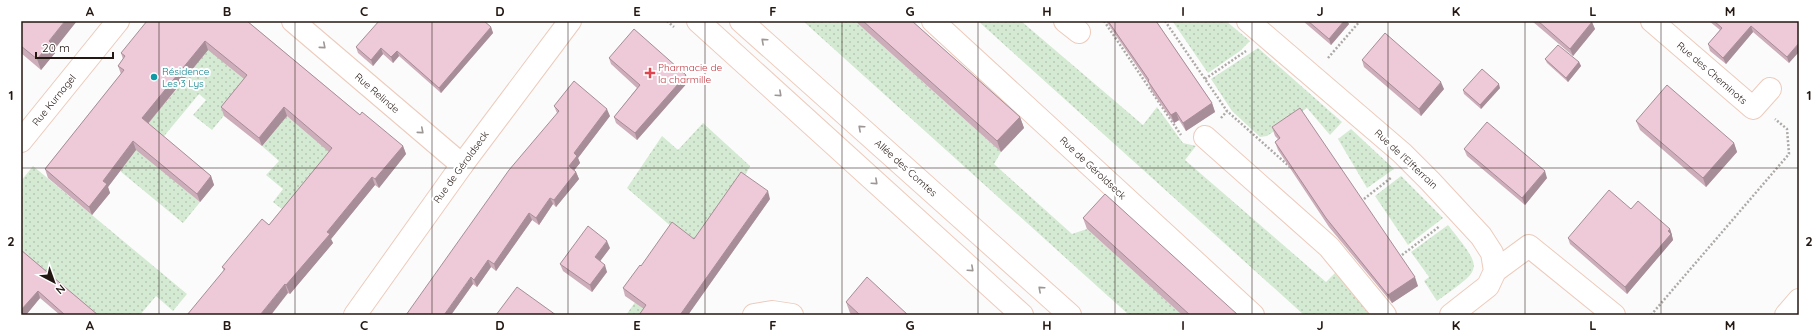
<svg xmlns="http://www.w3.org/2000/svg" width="1820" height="336" viewBox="0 0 1820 336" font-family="Quicksand,sans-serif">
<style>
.grass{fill:url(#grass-dots)}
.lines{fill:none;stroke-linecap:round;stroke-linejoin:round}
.minor-casing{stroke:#edcbbc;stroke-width:24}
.path{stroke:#ada9a7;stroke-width:2.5;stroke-dasharray:2 2;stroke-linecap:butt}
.minor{stroke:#fff;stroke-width:22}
.wall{fill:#cdadba}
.shaded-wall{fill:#a78d97}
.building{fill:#eec9d8;stroke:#a78d97}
.oneway{stroke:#9c9795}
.grid{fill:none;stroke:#241813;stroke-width:1;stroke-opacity:0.55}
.health-dot{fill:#e0444e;stroke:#fff;stroke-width:1.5}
.culture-dot{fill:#0f9aa8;stroke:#fff;stroke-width:1.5}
.labels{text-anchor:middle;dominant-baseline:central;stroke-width:4;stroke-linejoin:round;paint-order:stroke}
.health-label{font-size:10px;fill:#be3a42;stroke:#fff;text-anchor:start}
.culture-label{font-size:10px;fill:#0d838f;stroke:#fff;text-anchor:start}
.street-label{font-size:10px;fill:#241813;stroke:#fff}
.neatline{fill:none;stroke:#241813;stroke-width:1.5}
.grid-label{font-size:13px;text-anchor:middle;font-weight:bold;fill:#241813}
</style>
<defs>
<pattern id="grass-dots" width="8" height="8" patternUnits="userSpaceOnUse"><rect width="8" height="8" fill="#d5ead3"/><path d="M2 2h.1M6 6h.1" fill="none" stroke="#b7c8b4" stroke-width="1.8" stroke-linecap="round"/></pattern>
</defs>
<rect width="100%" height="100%" fill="#fbfbfb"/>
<!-- grass -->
<g class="grass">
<polygon points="232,21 227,65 250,84 212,130 193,115 206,100 199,94 160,141 214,185 183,223 120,171 144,128 182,83 180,81"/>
<polygon points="803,21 855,21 1001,152 994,164 1072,234 1087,229 1182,315 1129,315"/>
<polygon points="978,21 1021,21 1143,125 1157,107 1183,143 1196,146 1185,160 1326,282 1339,269 1377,315 1304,315"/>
<polygon points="1174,21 1226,21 1250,41 1240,51 1208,73 1173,22"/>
<polygon points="1258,48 1342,122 1330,135 1307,108 1267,136 1260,137 1232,111 1211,79"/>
<polygon points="287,116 364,123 288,214 273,202 283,189 266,175 279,161 262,146"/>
<polygon points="703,123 750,166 743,180 647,315 626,315 663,263 674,229 627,188 662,136 678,150"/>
<polygon points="1351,129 1394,169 1367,188 1338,139"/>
<polygon points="33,166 187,294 173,311 156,296 140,315 92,315 21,255 21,181"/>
<polygon points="1401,176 1443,218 1408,245 1375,196"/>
<path d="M 1448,225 C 1484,271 1484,267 1437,301 L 1424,281 L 1429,277 L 1411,252 Z"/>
</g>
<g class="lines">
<defs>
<g id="minor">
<polyline points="293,21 462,165"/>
<polyline points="698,21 1022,315"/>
<polyline points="741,21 1070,315"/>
<polyline points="933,21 1253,315"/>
<polyline points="1065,21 1079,32"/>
<polyline points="1248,21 1402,153 1430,181 1481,236 1492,253 1495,271 1488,286 1451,315"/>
<polyline points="1652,21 1753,108 1770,89"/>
<polyline points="1205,137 1329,247 1385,315"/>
<polyline points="21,141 118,21"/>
<polyline points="1495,271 1529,246 1614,315"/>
<polyline points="355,315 462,165 570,21"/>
<polyline points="754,315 772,312 792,315"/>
<polyline points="1786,315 1799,300"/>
</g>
</defs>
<!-- minor casing -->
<use href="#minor" class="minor-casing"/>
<!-- path -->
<g class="path">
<polyline points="667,21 674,27"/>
<polyline points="1104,21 1181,135"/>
<polyline points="1165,21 1227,111 1290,167"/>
<polyline points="1328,58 1360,21"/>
<polyline points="1205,79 1246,51"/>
<polyline points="1221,118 1227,111"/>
<polyline points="1364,199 1392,177"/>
<polyline points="1402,255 1440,226"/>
<polyline points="1651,315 1789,154 1787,129 1775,119"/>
</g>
<!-- minor -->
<use href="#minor" class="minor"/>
</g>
<!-- wall -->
<g class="wall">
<polygon points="21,21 54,50 55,53 41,70 21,53"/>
<polygon points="247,21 360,115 403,146 406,154 379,188 375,185 331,239 333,243 290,294 288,293 224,271 222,267 269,225 329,152 287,116 262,146 224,116 221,107 244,79 208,50 148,124 211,176 214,185 200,202 136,150 108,187 110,193 92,215 48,178 45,169 121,74 118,66 123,59 121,53"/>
<polygon points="855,21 912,21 1020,117 1024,128 1001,152"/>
<polygon points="1106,21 1156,21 1212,103 1215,112 1186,131 1179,120 1174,123 1151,90 1149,84"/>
<polygon points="1303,21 1347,21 1349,24 1331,45"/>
<polygon points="1532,21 1591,21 1595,29 1573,56"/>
<polygon points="1709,21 1799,21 1789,63 1753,32 1726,64 1710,51 1708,44 1720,30"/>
<polygon points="491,27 493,33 441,93 399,56 393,63 383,54 373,66 358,53 356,47"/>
<polygon points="609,58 688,82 637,140 616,123 614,117 637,88 611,64"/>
<polygon points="1545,59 1579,62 1581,66 1568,82 1547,63"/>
<polygon points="1362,60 1444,89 1421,116 1364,67"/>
<polygon points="1500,88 1481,109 1464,94 1463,90"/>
<polygon points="554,106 610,116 578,158 580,163 574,170 576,172 579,179 556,207 553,204 539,225 532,220 496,271 491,267 477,287 473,284 451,315 557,113"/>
<polygon points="1636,121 1734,143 1737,152 1706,187 1640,130"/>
<polygon points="1272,127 1418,286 1392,303 1329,227 1278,150 1275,142 1278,139 1275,136"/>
<polygon points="1464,149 1547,178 1525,205 1467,156"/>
<polygon points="770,199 688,315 639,315 644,309 625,296 623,288 641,266"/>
<polygon points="1631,209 1670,229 1672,235 1672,236 1673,240 1627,294 1570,244 1568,238"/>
<polygon points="1083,218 1238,315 1182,315 1087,229"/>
<polygon points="610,248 600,261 607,272 592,292 563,271 560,264"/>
<polygon points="21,250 98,315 60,315 40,298 26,315 21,315"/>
<polygon points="846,302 908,315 852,315 850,313"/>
</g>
<!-- shaded-wall -->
<g class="shaded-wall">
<polygon points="65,21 77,21 54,50 55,53 41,70 37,59 49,41"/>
<polygon points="1344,21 1347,21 1349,24 1331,45 1329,39"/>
<polygon points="1592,22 1595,29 1573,56 1570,49"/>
<polygon points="1751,26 1753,32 1726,64 1723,58"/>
<polygon points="491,27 493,33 441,93 439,88"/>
<polygon points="205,41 208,50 145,127 142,118"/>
<polygon points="1799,43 1799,52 1789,63 1787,57"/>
<polygon points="381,48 383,54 373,66 371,60"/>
<polygon points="397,51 399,56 393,63 391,57"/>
<polygon points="1579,62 1581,66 1568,82 1566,78"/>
<polygon points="686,75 688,82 637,140 635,133"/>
<polygon points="1441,82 1444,89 1421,116 1419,109"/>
<polygon points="1499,84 1500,88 1481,109 1480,105"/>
<polygon points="1212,103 1215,112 1186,131 1183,123"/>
<polygon points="284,107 287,116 262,146 259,138"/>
<polygon points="607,109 610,116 578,158 580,163 572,173 569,166 574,153"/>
<polygon points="1176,112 1179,120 1174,123 1171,115"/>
<polygon points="1020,117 1024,128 1001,152 997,141"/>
<polygon points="133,141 136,150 108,187 110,193 92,215 89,207 103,181"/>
<polygon points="1734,143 1737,152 1706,187 1703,178"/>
<polygon points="403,146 406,154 379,188 375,179"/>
<polygon points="1545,171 1547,178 1525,205 1522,198"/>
<polygon points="576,172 579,179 556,207 554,200"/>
<polygon points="211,176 214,185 200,202 197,194"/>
<polygon points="372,177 375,185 331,239 333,243 290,294 286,285 327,232"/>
<polygon points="768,191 770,199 688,315 680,315"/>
<polygon points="550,198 553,204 539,225 536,218"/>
<polygon points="529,213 532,220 496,271 494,264"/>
<polygon points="1670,229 1672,235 1672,236 1673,240 1627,294 1625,287"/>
<polygon points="607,241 610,248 598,264 595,257"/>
<polygon points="488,260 491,267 477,287 474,280"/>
<polygon points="605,265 607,272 592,292 590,285"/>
<polygon points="471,277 473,284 451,315 444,315"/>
<polygon points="1415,277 1418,286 1392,303 1388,295"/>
<polygon points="285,284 288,293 271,315 260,315"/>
<polygon points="38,291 40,298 26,315 21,315 21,310"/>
</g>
<!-- building -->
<g class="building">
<polygon points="21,21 65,21 49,41 51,43 37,59 21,46"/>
<polygon points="147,21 247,21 360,115 362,112 403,146 375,179 372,177 327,232 330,234 286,285 285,284 260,315 187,315 225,269 222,267 262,219 269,225 332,148 284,107 259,138 221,107 247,75 205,41 142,118 211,176 197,194 133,141 103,181 107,184 89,207 45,169 124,70 118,66 125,56 121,53"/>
<polygon points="379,21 484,21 491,27 439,88 397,51 391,57 381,48 371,60 356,47"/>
<polygon points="863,21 912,21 1020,117 997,141"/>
<polygon points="1108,21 1156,21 1212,103 1183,123 1176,112 1171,115 1148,81 1149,80"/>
<polygon points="1308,21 1344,21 1329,39"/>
<polygon points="1538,21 1591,21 1592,22 1570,49"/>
<polygon points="1714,21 1799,21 1799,43 1787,57 1751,26 1723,58 1708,44 1722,28"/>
<polygon points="634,29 686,75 635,133 614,117 640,85 609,58"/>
<polygon points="1385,33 1441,82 1419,109 1362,60"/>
<polygon points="1558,45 1579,62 1566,78 1545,59"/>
<polygon points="1482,69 1499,84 1480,105 1463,90"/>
<polygon points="574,81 607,109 574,153 577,156 569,166 576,172 554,200 550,198 536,218 529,213 494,264 488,260 474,280 471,277 444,315 406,315 509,170 559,111 554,106"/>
<polygon points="1667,85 1734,143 1703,178 1636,121"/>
<polygon points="1300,108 1415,277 1388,295 1326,218 1275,142 1280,138 1272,127"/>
<polygon points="1487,122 1545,171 1522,198 1464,149"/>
<polygon points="741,172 768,191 680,315 639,315 646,305 623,288 640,265 641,266 672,222 694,239"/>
<polygon points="1609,190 1631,209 1638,201 1670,229 1668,231 1671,234 1625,287 1568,238"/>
<polygon points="1105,194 1238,315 1190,315 1083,218"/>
<polygon points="588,226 607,241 595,257 605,265 590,285 560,264"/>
<polygon points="21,250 98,315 65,315 38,291 21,310"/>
<polygon points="867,277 908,315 860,315 846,302"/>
<polygon points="517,287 556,315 496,315"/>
</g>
<!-- one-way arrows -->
<defs><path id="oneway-chevron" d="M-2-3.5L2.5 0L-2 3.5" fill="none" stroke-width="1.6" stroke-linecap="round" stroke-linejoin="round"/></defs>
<g class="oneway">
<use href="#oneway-chevron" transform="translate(764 41) rotate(-138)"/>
<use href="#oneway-chevron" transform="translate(323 46) rotate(41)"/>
<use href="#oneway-chevron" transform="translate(779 94) rotate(42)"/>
<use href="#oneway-chevron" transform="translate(861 128) rotate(-138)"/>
<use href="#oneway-chevron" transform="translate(421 131) rotate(41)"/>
<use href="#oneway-chevron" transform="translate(875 182) rotate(42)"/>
<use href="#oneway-chevron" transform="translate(971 269) rotate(42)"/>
<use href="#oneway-chevron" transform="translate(1041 289) rotate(-138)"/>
</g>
<!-- grid -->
<path class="grid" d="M 159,21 L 159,315M 295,21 L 295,315M 432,21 L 432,315M 568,21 L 568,315M 705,21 L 705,315M 842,21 L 842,315M 978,21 L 978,315M 1115,21 L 1115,315M 1252,21 L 1252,315M 1388,21 L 1388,315M 1525,21 L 1525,315M 1661,21 L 1661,315M 21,168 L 1799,168"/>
<!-- markers -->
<path class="health-dot" d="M648 67h4v4h4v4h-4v4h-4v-4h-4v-4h4z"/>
<circle class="culture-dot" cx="154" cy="77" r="4"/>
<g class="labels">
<!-- health labels -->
<g class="health-label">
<text x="658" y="67">Pharmacie de<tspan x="658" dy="12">la charmille</tspan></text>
</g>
<!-- culture labels -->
<g class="culture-label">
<text x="162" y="71">Résidence<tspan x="162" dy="12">Les 3 Lys</tspan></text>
</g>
<!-- street labels -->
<g class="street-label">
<text transform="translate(1712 73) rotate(41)">Rue des Cheminots</text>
<text transform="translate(377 93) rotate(41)">Rue Relinde</text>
<text transform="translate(54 100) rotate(-51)">Rue Kurnagel</text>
<text transform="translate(1406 159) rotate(43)">Rue de l'Elfterrain</text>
<text transform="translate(461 167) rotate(-54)">Rue de Géroldseck</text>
<text transform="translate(906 168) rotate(42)">Allée des Comtes</text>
<text transform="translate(1093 168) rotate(43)">Rue de Géroldseck</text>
</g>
</g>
<!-- border -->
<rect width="1820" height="336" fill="none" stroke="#ffffff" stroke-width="44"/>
<!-- north arrow -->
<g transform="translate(54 282) rotate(139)" stroke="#ffffff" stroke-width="3" paint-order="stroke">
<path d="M0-3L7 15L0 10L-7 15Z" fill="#241813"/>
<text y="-6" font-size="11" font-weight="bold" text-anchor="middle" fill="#241813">N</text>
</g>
<!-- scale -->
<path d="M36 52v6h77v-6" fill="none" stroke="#241813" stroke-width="2"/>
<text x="42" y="52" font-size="12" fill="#241813" stroke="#ffffff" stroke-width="3" paint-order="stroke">20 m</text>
<rect x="22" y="22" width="1776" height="292" class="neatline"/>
<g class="grid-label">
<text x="90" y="16">A</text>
<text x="227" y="16">B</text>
<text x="364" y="16">C</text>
<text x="500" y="16">D</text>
<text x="637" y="16">E</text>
<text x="773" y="16">F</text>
<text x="910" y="16">G</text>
<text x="1047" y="16">H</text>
<text x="1183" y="16">I</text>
<text x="1320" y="16">J</text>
<text x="1456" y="16">K</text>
<text x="1593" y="16">L</text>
<text x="1730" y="16">M</text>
<text x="11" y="100">1</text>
<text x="1809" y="100">1</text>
<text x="11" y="246">2</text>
<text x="1809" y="246">2</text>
<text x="90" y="330">A</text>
<text x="227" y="330">B</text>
<text x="364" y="330">C</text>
<text x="500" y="330">D</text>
<text x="637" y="330">E</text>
<text x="773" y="330">F</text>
<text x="910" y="330">G</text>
<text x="1047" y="330">H</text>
<text x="1183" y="330">I</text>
<text x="1320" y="330">J</text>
<text x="1456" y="330">K</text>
<text x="1593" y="330">L</text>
<text x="1730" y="330">M</text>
</g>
</svg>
